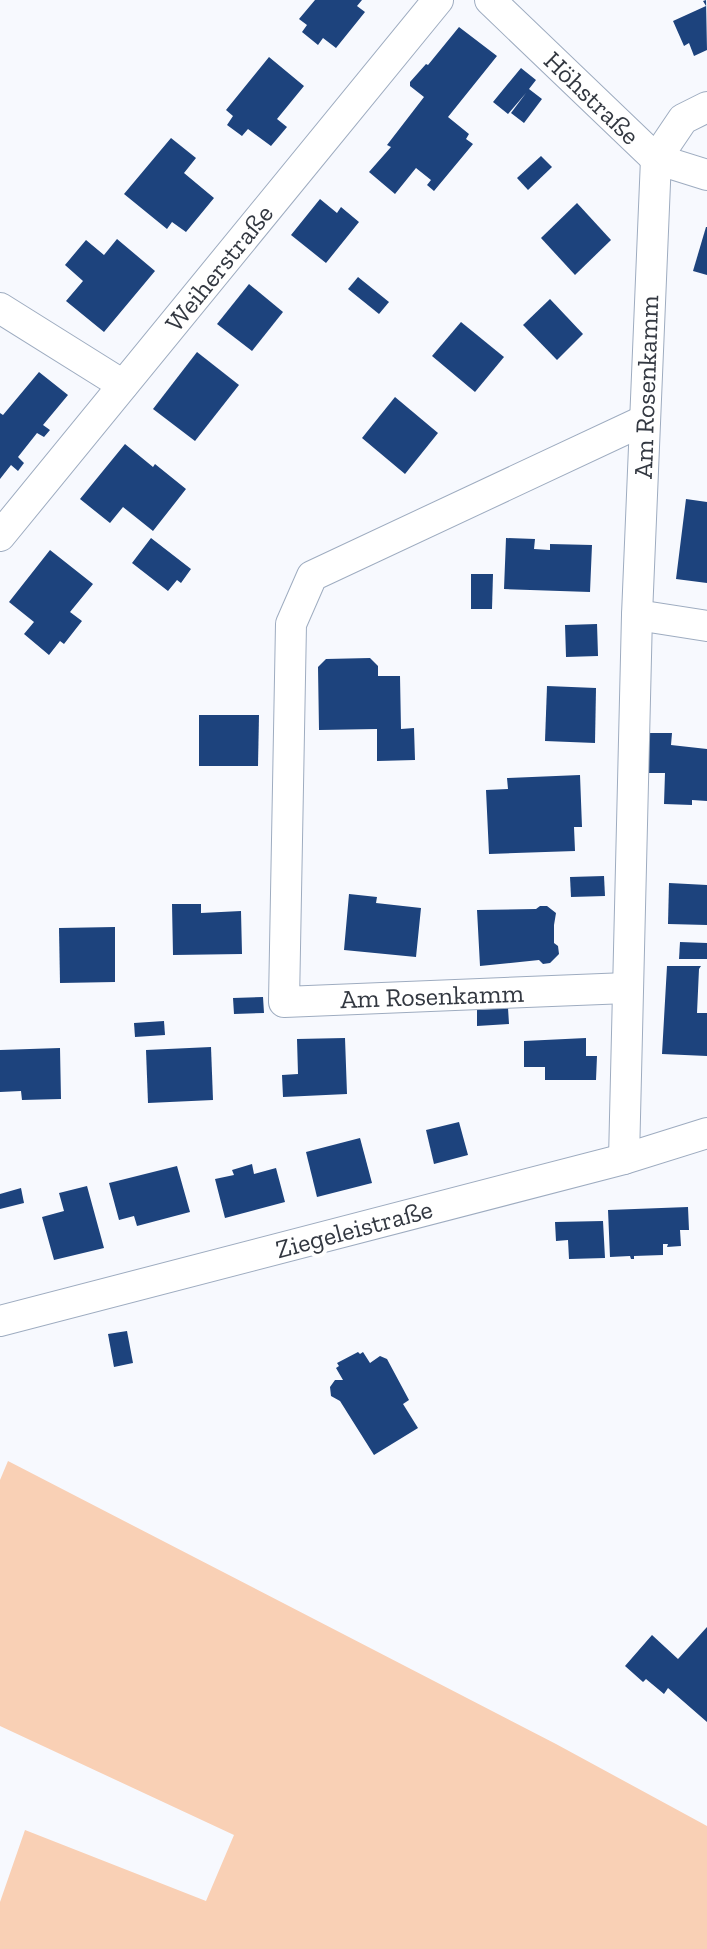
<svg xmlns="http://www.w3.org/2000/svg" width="707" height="1949" viewBox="0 0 707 1949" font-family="'Zilla Slab',serif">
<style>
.green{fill:#f9d0b5}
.building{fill:#1d437d}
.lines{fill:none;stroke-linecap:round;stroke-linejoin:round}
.street-casing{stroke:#9eacc0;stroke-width:32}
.street{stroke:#fff;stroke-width:30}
.labels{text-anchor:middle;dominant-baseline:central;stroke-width:8;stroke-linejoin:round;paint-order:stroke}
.street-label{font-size:26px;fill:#333841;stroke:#fff}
</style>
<rect width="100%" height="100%" fill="#f7f9fe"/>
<!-- green -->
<polygon class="green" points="8,1461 556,1744 707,1826 707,1949 0,1949 0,1902 25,1830 206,1901 234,1835 0,1726 0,1480"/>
<!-- building -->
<g class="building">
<polygon points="315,0 362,0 357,6 365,12 336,48 323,38 318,45 302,32 307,25 299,19"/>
<polygon points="706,0 707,50 694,56 689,43 684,46 673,21 706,6 703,1"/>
<polygon points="459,27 497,56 448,117 469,134 466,139 473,144 434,191 427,185 431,180 416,168 395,194 369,172 391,147 387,145 424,97 410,86 410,82 426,64 428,65"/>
<polygon points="269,57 304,86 277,119 287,127 271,146 248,129 242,136 227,125 233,116 226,110"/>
<polygon points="521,68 536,80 529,89 542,99 524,123 511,113 526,93 508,114 493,102"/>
<polygon points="171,138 196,158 184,173 214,198 186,232 172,222 167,229 124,194"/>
<polygon points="541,156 552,167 528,190 517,178"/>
<polygon points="320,199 337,213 341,207 359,222 326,263 291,235"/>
<polygon points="577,203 611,240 575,275 541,238"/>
<polygon points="706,227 707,227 707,275 693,271"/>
<polygon points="117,239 155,271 104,332 66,301 83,281 65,265 86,240 104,255"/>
<polygon points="358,277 389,302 379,314 348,289"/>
<polygon points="249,284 283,312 252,351 217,324"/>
<polygon points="550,299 583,334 557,360 523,325"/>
<polygon points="461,322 504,357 475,392 432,356"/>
<polygon points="197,352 239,385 195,441 153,409"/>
<polygon points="39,372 68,395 43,425 50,430 44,437 37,433 18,457 24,463 18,471 11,465 0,479 0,413 3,415"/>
<polygon points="395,397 438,433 405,474 362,438"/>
<polygon points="125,444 153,467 155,464 186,489 153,531 123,507 110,523 80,499"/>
<polygon points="686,499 707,502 707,583 676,579"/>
<polygon points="151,538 191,569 181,583 177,580 168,591 132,563"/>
<polygon points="506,538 535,539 534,549 550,550 550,544 592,545 590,592 504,589"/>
<polygon points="50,550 93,584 70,612 82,621 64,644 60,641 49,655 24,634 34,622 9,602"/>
<polygon points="471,574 493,574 492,609 471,609"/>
<polygon points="597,624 598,656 566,657 565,625"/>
<polygon points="370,658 378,666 378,676 400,676 401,729 414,728 415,760 377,761 377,729 319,730 318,667 326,659"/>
<polygon points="547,686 596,688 595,743 545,741"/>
<polygon points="199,715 259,715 258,766 199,766"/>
<polygon points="649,733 672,733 671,745 707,749 707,801 692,800 692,805 664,804 665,773 648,773"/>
<polygon points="580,775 582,827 574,827 575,851 489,854 486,790 508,789 507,778"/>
<polygon points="604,876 605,896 571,897 570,877"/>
<polygon points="669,883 707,885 707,925 668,924"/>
<polygon points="349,894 377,897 376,903 421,908 416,957 344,950"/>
<polygon points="172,904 201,904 201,913 241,911 242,954 173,955"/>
<polygon points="540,906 547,906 556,913 554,925 554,943 558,946 559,954 550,963 543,964 539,960 480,966 477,910 536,909"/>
<polygon points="115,927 115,982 60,983 59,928"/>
<polygon points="680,942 707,943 707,959 679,959"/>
<polygon points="667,966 701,966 699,969 697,1013 707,1013 707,1056 662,1054"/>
<polygon points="263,997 264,1013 234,1014 233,998"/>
<polygon points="508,1008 509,1024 477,1026 477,1010"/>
<polygon points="164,1021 165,1035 135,1037 134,1023"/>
<polygon points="345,1038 347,1094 283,1097 282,1075 298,1074 297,1039"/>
<polygon points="586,1038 586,1056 597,1056 596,1080 545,1080 545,1067 524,1067 524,1041"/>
<polygon points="211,1047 213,1100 148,1103 146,1050"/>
<polygon points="60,1048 61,1099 22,1100 21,1091 0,1092 0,1050"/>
<polygon points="459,1122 468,1155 434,1164 426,1130"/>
<polygon points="360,1138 372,1183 317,1197 306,1152"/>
<polygon points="252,1164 254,1174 276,1168 285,1202 225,1218 215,1179 234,1175 232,1170"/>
<polygon points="177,1166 190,1212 137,1226 134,1216 119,1220 109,1183"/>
<polygon points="87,1186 104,1248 54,1260 42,1217 64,1211 59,1193"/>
<polygon points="21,1188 24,1203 0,1209 0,1194"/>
<polygon points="688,1207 689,1230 680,1230 681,1246 667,1247 668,1244 663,1244 663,1255 634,1256 634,1259 631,1259 630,1256 610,1257 608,1210"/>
<polygon points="603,1221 605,1258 569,1259 568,1240 556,1241 555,1222"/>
<polygon points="127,1331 133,1363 114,1367 108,1334"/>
<polygon points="358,1352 360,1354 363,1352 370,1363 380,1356 387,1359 409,1400 403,1404 418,1428 374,1455 340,1401 331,1396 330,1387 335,1380 343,1380 336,1368 339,1366 337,1363"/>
<polygon points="707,1627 707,1722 668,1688 664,1694 646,1679 643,1682 625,1666 652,1635 678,1659"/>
</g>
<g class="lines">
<defs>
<g id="street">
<polyline points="490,0 656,159 707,175"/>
<polyline points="0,308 123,385"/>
<polyline points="0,536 438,0"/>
<polyline points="637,615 707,626"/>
<polyline points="627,988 284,1002 291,624 312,576 645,420"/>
<polyline points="624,1159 637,615 656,159 683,119 707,107"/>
<polyline points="0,1321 624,1159 707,1133"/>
</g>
</defs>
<!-- street casing -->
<use href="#street" class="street-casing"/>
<!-- street -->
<use href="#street" class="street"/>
</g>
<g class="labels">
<!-- street labels -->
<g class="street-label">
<text transform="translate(592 98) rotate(44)">Höhstraße</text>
<text transform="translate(219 268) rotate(-51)">Weiherstraße</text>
<text transform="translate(646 387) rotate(-88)">Am Rosenkamm</text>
<text transform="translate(432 996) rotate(-2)">Am Rosenkamm</text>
<text transform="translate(354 1229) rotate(-15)">Ziegeleistraße</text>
</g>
</g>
</svg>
